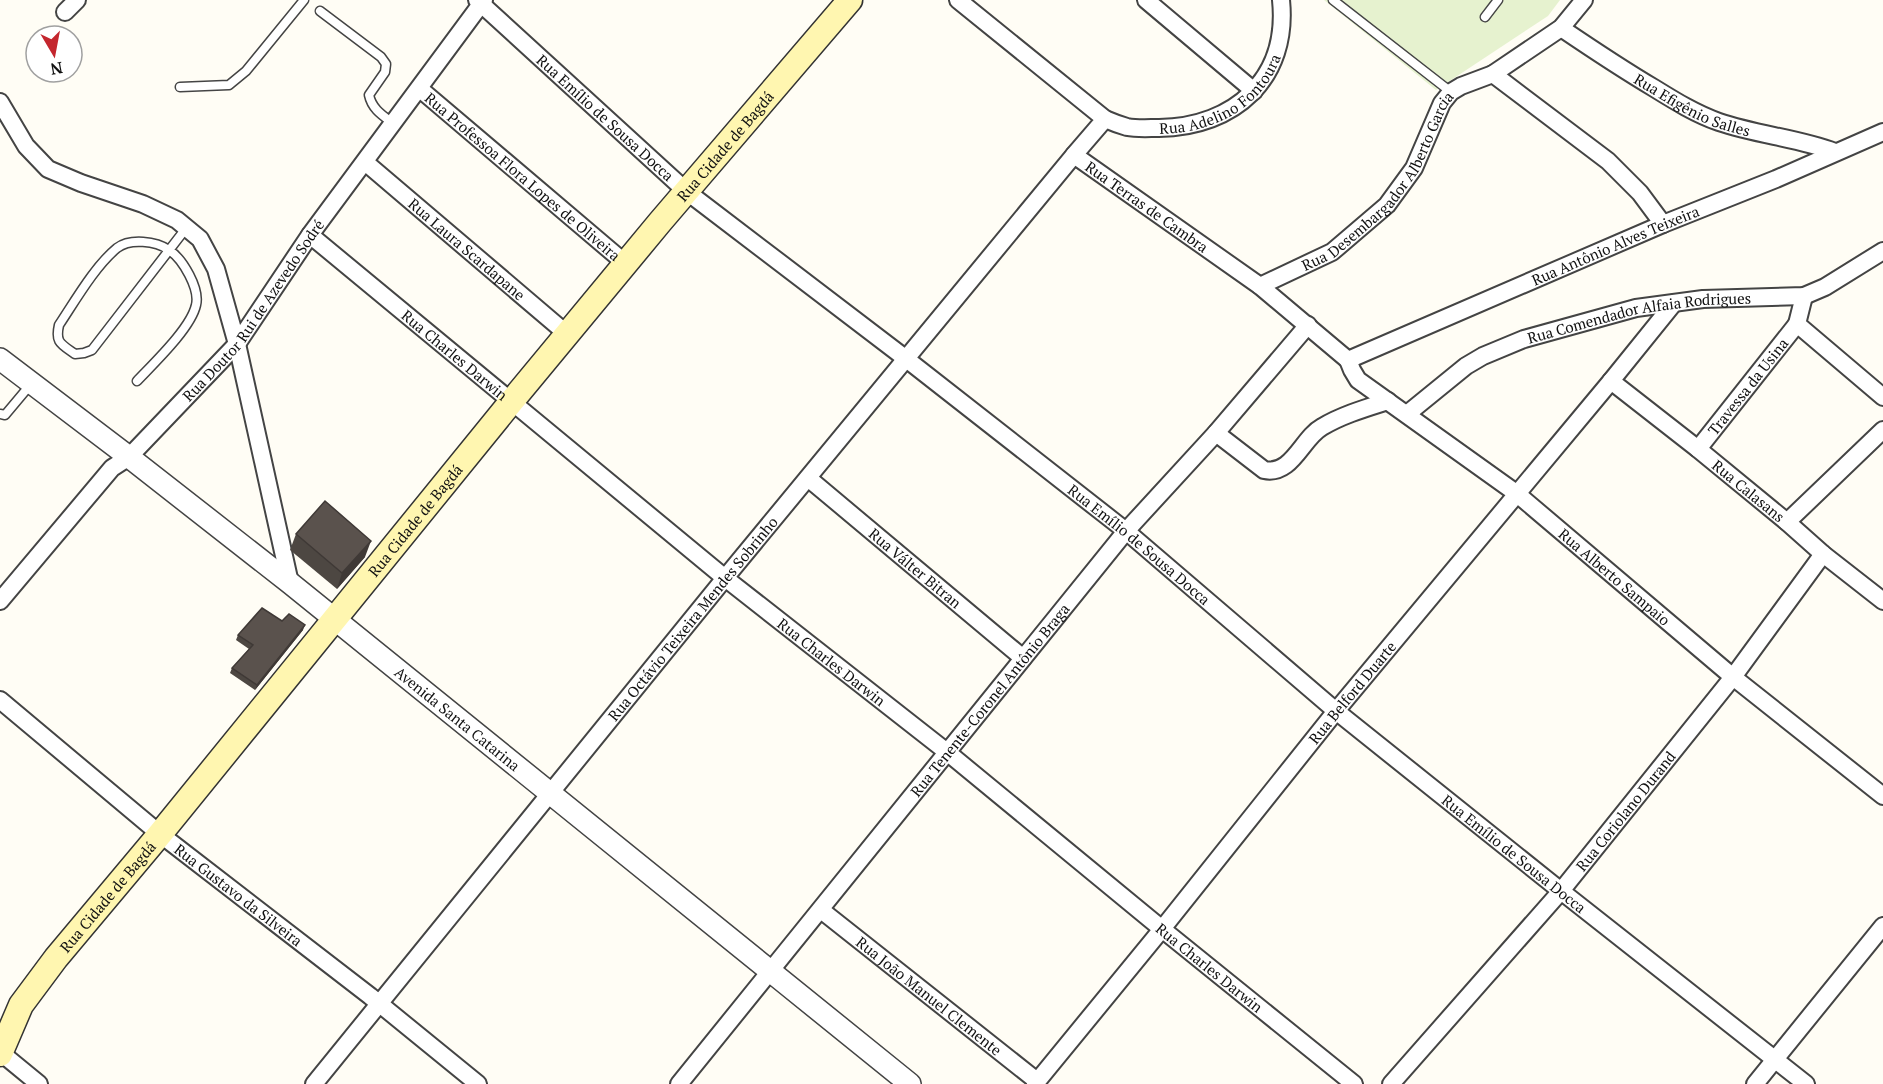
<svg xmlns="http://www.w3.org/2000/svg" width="1883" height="1084" viewBox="0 0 1883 1084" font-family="'PT Serif',serif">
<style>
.pitch{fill:#e6f2cf}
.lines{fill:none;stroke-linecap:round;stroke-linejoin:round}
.service-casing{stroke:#444;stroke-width:11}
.minor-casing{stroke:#444;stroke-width:20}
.tertiary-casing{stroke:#444;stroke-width:24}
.secondary-casing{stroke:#333;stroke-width:27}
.service{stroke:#fff;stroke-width:8}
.minor{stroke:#fff;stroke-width:16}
.tertiary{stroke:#fff;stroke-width:21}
.secondary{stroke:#fff6b0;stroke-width:24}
.wall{fill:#4d4742}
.shaded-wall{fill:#3f3936}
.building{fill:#5a524d;stroke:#3f3936;stroke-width:1.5}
.labels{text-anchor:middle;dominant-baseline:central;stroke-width:6;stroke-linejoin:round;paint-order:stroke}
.street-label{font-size:15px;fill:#111;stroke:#fff}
</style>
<rect width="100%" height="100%" fill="#fffdf5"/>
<!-- pitch -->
<polygon class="pitch" points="1324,0 1560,0 1548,16 1436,90"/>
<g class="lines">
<defs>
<g id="service">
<polyline points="1333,0 1451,92"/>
<path d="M 320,11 L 381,57 L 386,64 L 385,72 L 369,95 C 372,109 382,115 394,124"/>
<polyline points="1485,17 1498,0"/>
<polyline points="180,87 229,85 246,71 304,0"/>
<path d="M 137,381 C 154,363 191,328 196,305 C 200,289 183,259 169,250 C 156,241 130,238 117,248 C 95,266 75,301 59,325 C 55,343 61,344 75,354 L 84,353 L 92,350 L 187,227"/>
<polyline points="0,414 5,415 31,384"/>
</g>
<g id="minor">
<path id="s1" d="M 477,0 L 686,191 L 905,358 L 1126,531 L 1336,711 L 1561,891 L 1806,1084"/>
<path id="s2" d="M 958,0 L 1105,119 L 1074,155 L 1260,286 L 1348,360"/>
<polyline points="1146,0 1254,91"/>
<polyline points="65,12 77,0"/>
<path id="s3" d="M 1561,28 C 1592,49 1622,69 1654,88 C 1675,101 1696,114 1719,122 C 1757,135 1798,138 1835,152"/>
<polyline points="1493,74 1608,161 1640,193 1663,224"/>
<path id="s4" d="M 420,89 L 625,263"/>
<polyline points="0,102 26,146 48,169 81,183 143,204 177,220 200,239 216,269 237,344 290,583"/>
<path id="s5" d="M 1105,119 C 1112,122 1120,125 1127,127 C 1137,129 1149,128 1159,128 C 1235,127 1289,78 1281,0"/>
<path id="s6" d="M 365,162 L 567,334"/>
<path id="s7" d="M 310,235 L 725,578 L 947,752 L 1162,929 L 1354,1084"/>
<path id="s8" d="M 1260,286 L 1332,252 L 1387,205 L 1414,168 L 1442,103 L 1451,92 L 1461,86 L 1493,74 L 1561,28 L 1584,0"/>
<polyline points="1804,296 1797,324 1883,397"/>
<path id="s9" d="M 1348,360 L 1352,370 L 1358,380 L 1516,493 L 1733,677 L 1883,796"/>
<path id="s10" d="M 1348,360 L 1663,224 L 1776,179 L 1883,132"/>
<path id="s11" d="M 1611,381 L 1698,449 L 1787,522 L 1823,554 L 1883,601"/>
<path id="s12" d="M 1407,414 L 1466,366 L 1483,356 L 1524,339 L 1636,308 L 1703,299 L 1804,296 L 1825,287 L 1883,251"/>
<path d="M 1216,433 L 1264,470 C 1292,476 1302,438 1322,427 C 1342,415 1366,408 1388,401"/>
<path id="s13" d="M 1698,449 L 1797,324"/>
<path id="s14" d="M 808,478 L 1023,658"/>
<polyline points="1787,522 1883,430"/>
<path id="s15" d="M 0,601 L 112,468 L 129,457 L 237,344 L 310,235 L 484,0"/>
<path id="s16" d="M 0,700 L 160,834 L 370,996 L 478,1084"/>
<path id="s17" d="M 821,910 L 1037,1081"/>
<polyline points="0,1052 39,1084"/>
<path id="s18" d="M 314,1084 L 725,578 L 1074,155"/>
<path id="s19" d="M 679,1084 L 1126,531 L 1216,433 L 1308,325"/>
<path id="s20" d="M 1035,1084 L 1162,929 L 1336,711 L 1611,381 L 1674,303"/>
<path id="s21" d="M 1391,1084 L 1561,891 L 1733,677 L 1823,554"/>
<polyline points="1755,1084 1883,926"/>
</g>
<g id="tertiary">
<path id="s22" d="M 0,359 L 129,457 L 290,583 L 910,1084"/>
</g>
<g id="secondary">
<path id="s23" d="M 0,1054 L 21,1005 L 56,958 L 160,834 L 511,402 L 660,222 L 850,0"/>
</g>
</defs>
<!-- service casing -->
<use href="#service" class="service-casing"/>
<!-- minor casing -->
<use href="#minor" class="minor-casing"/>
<!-- tertiary casing -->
<use href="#tertiary" class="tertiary-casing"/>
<!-- secondary casing -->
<use href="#secondary" class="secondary-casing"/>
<!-- service -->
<use href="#service" class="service"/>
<!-- minor -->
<use href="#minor" class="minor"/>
<!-- tertiary -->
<use href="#tertiary" class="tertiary"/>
<!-- secondary -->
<use href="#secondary" class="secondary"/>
</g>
<!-- wall -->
<g class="wall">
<polygon points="296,534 365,557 337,589 290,550"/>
<polygon points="282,621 303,630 255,690 230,673 232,668 249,649 236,640 238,635"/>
</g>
<!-- shaded-wall -->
<g class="shaded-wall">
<polygon points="371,541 365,557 337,589 342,573"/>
<polygon points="305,625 303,630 255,690 257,685"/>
</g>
<!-- building -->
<g class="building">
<polygon points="325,501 371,541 342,573 296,534"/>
<polygon points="262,608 282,621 289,614 305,625 257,685 232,668 253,645 238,635"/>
</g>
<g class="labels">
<!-- street labels -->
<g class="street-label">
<text stroke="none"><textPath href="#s5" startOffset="129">Rua Adelino Fontoura</textPath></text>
<text stroke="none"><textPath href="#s3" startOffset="153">Rua Efigênio Salles</textPath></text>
<text stroke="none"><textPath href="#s1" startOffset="174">Rua Emílio de Sousa Docca</textPath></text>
<text stroke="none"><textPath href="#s23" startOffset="1164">Rua Cidade de Bagdá</textPath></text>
<text stroke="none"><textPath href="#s4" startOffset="135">Rua Professoa Flora Lopes de Oliveira</textPath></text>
<text stroke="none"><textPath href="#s8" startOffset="164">Rua Desembargador Alberto Garcia</textPath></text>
<text stroke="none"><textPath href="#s2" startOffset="326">Rua Terras de Cambra</textPath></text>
<text stroke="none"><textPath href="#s10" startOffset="291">Rua Antônio Alves Teixeira</textPath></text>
<text stroke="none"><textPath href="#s6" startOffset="134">Rua Laura Scardapane</textPath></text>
<text stroke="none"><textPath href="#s15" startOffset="387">Rua Doutor Rui de Azevedo Sodré</textPath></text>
<text stroke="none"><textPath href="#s12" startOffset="258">Rua Comendador Alfaia Rodrigues</textPath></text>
<text stroke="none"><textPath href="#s7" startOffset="188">Rua Charles Darwin</textPath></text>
<text stroke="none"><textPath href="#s13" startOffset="80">Travessa da Usina</textPath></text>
<text stroke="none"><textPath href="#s11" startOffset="176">Rua Calasans</textPath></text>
<text stroke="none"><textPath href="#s23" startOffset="678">Rua Cidade de Bagdá</textPath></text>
<text stroke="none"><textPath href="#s1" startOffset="858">Rua Emílio de Sousa Docca</textPath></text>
<text stroke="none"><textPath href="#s14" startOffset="140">Rua Válter Bitran</textPath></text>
<text stroke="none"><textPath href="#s9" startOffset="346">Rua Alberto Sampaio</textPath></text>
<text stroke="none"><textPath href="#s18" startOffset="600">Rua Octávio Teixeira Mendes Sobrinho</textPath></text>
<text stroke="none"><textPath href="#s7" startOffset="674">Rua Charles Darwin</textPath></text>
<text stroke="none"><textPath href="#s20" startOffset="504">Rua Belford Duarte</textPath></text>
<text stroke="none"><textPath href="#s19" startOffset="494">Rua Tenente-Coronel Antônio Braga</textPath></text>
<text stroke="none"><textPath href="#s22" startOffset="582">Avenida Santa Catarina</textPath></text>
<text stroke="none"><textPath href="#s21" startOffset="360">Rua Coriolano Durand</textPath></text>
<text stroke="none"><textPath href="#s1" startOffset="1344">Rua Emílio de Sousa Docca</textPath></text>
<text stroke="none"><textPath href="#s16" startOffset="308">Rua Gustavo da Silveira</textPath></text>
<text stroke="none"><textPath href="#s23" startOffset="192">Rua Cidade de Bagdá</textPath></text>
<text stroke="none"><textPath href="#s7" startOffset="1160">Rua Charles Darwin</textPath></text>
<text stroke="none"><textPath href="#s17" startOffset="138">Rua João Manuel Clemente</textPath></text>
</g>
</g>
<!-- north arrow -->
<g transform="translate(54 54) rotate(170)"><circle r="28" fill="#ffffff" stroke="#a0a0a0" stroke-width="1.5"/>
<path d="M0-4.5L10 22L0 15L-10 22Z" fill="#c4262e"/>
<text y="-9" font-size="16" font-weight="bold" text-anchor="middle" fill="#111111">N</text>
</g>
</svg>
